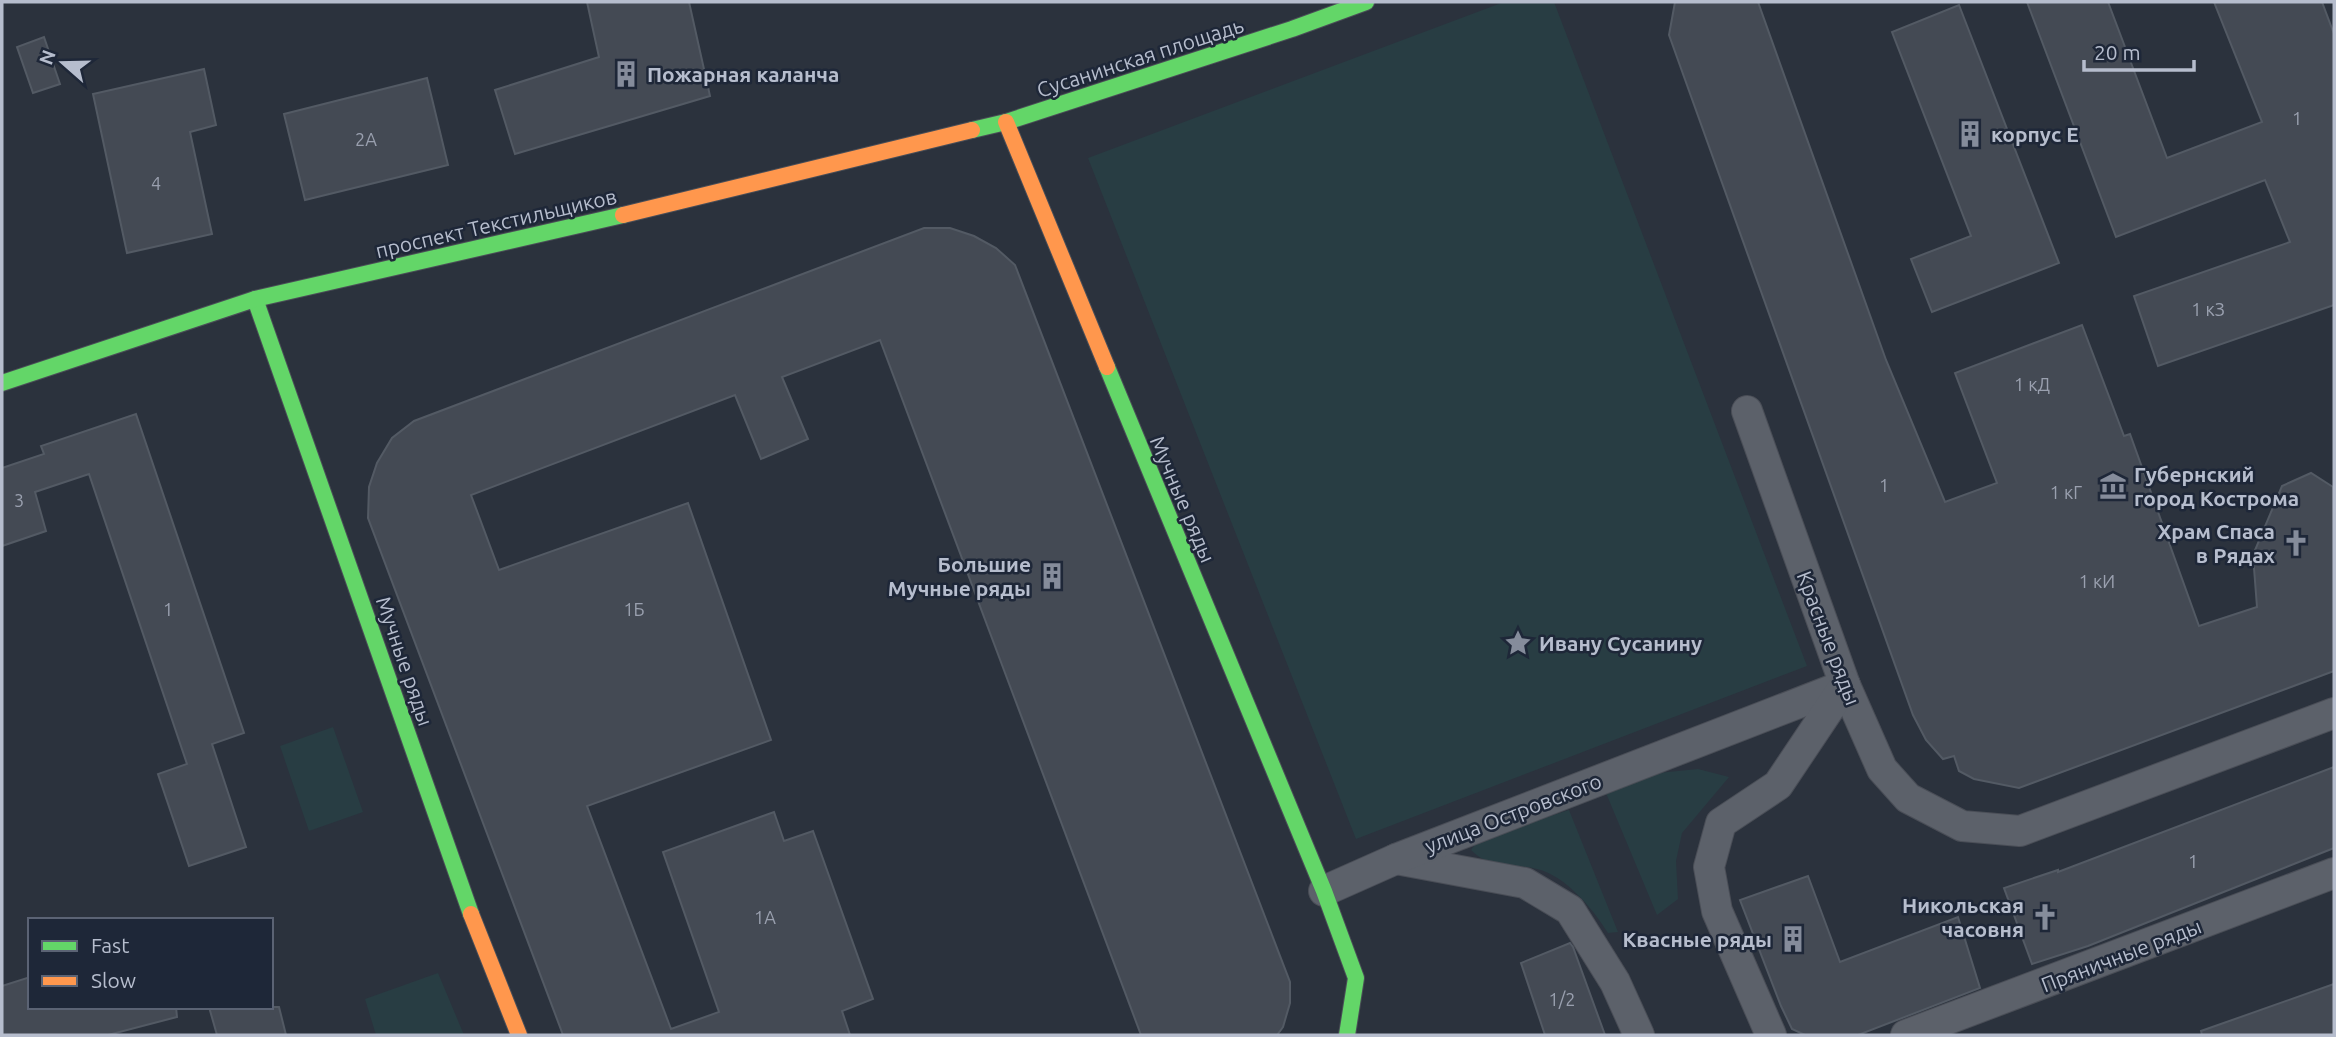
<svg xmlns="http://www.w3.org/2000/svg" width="2336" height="1037" viewBox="0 0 2336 1037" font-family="Ubuntu,sans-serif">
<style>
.green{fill:#283d43}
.building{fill:#444a54;stroke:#535a64;stroke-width:2}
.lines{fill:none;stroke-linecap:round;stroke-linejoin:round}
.street-casing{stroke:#4a4e57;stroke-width:32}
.fast-casing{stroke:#4a4e57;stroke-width:18}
.slow-casing{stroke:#4a4e57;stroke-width:18}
.street{stroke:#5c616a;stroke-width:30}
.fast{stroke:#63d668;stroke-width:16}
.slow{stroke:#ff974d;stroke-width:16}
.labels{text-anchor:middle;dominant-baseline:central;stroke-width:5;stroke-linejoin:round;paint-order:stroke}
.number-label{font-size:18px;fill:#9aa0af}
.street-label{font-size:21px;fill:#b6bdcd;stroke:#1e2738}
.poi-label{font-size:21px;font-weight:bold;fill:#b6bdcd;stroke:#1e2738;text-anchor:start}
</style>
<rect width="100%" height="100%" fill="#2b323d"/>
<!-- green -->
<g class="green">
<polygon points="1504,2 1554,2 1807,666 1356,839 1088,158"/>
<polygon points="333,727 363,812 309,831 280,746"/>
<polygon points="1698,769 1729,777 1682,833 1676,861 1678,899 1657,915 1606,793 1658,773"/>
<path d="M 1569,810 L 1618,932 L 1608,933 C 1593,909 1566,876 1537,869 C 1511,863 1491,870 1471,850 L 1479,839 Z"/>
<polygon points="438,973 464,1035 376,1035 365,999"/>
</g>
<!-- building -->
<g class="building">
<polygon points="587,2 689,2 710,96 515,154 495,90 599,57"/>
<polygon points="1675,2 1758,2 1886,360 1945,502 1997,483 1955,373 2082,325 2124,436 2130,434 2199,626 2257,607 2253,555 2282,486 2311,473 2333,487 2334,671 2019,788 1974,779 1959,771 1954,756 1943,759 1926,740 1913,715 1669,35"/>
<polygon points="2027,2 2108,2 2167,158 2262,122 2214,2 2322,2 2334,34 2334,305 2158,366 2134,296 2290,242 2265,180 2116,237"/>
<polygon points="1959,5 2059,263 1932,312 1911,259 1971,236 1892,32"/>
<polygon points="44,37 60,84 33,93 17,47"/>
<polygon points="204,69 216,125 190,132 212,234 127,253 93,94"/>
<polygon points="427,78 448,165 305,200 284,114"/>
<polygon points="924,228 950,228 974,236 996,248 1015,265 1290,982 1290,1003 1283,1027 1277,1035 1141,1035 880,340 782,377 808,439 761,459 735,395 471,495 499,570 688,503 771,740 587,806 671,1029 719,1012 663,852 774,812 784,841 813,831 873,999 842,1011 850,1035 563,1035 368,518 369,487 377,463 392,438 414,421"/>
<polygon points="136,414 244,733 212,744 246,847 189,866 158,774 187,764 89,474 35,492 46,531 2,546 2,468 44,454 41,446"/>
<polygon points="2334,767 2334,848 2088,946 2032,964 2004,888 2058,870 2058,872"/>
<polygon points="1808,876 1840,962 1958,917 1980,988 1858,1035 1805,1035 1792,1029 1781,1006 1740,900"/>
<polygon points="1570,943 1573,947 1605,1035 1545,1035 1521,963"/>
<polygon points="30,977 30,1007 176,1007 177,1017 108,1035 2,1035 2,986"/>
<polygon points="2334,984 2334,1035 2202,1035 2201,1031"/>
<polygon points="209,1007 279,1007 286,1035 217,1035"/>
</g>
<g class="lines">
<defs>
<g id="street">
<polyline points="1747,411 1845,685 1882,769 1908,798 1962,826 2020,831 2334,713"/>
<polyline points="1396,859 1525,883 1570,910 1615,982 1639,1035"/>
<polyline points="1324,891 1396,859 1845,685"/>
<polyline points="1771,1035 1717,911 1709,867 1721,823 1778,785 1845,685"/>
<polyline points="1906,1035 2334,873"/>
</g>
<g id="fast">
<polyline points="972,130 1006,122 1292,29 1366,2"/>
<polyline points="255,299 471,914"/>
<polyline points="1107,367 1324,891 1356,978 1347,1035"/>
<polyline points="2,383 255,299 623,215"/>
</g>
<g id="slow">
<polyline points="1006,122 1107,367"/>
<polyline points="623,215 972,130"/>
<polyline points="471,914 519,1035"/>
</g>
</defs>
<!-- street casing -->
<use href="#street" class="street-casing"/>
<!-- fast casing -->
<use href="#fast" class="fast-casing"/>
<!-- slow casing -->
<use href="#slow" class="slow-casing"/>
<!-- street -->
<use href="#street" class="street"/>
<!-- fast -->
<use href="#fast" class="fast"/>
<!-- slow -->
<use href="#slow" class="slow"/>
</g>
<!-- icons -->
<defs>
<symbol id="building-bare" viewBox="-9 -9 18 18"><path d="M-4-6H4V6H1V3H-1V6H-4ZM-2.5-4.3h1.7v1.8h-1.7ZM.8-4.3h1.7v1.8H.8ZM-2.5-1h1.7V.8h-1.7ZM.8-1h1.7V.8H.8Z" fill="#858c9b" stroke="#1e2738" stroke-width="2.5" paint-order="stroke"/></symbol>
<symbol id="museum-bare" viewBox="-9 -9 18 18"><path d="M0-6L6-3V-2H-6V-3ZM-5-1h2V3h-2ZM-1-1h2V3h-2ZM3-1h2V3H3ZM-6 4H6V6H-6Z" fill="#858c9b" stroke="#1e2738" stroke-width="2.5" paint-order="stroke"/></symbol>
<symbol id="church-bare" viewBox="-9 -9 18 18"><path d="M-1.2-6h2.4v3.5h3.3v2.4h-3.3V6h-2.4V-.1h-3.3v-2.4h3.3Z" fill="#858c9b" stroke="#1e2738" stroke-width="2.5" paint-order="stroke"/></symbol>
<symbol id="sight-bare" viewBox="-9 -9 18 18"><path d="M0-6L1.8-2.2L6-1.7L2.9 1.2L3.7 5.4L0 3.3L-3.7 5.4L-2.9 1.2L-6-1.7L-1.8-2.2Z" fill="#858c9b" stroke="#1e2738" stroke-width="2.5" paint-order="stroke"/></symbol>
</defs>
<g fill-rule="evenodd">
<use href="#building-bare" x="607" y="55" width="38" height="38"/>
<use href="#building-bare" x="1951" y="115" width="38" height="38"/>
<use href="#museum-bare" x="2094" y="467" width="38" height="38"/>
<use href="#church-bare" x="2277" y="524" width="38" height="38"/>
<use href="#building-bare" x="1033" y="557" width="38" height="38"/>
<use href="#sight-bare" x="1499" y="624" width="38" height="38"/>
<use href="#church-bare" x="2026" y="898" width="38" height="38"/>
<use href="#building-bare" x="1774" y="920" width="38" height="38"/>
</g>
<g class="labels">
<!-- number labels -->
<g class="number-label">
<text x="2297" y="118">1</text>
<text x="366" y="139">2А</text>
<text x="156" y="183">4</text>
<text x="2208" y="309">1 кЗ</text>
<text x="2032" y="384">1 кД</text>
<text x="1884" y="485">1</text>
<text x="2066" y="492">1 кГ</text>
<text x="19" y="500">3</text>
<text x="2097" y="581">1 кИ</text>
<text x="168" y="609">1</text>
<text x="634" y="609">1Б</text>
<text x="2193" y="861">1</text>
<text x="765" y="917">1А</text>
<text x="1562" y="999">1/2</text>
</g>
<!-- street labels -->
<g class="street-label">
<text transform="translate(1140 57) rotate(-18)">Сусанинская площадь</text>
<text transform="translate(496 223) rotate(-13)">проспект Текстильщиков</text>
<text transform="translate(1183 499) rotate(67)">Мучные ряды</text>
<text transform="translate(1829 638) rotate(69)">Красные ряды</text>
<text transform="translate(405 661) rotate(71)">Мучные ряды</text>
<text transform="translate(1513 813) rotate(-21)">улица Островского</text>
<text transform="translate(2121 955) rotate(-21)">Пряничные ряды</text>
</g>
<!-- poi labels -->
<g class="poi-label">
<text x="647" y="74">Пожарная каланча</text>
<text x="1991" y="134">корпус Е</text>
<text x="2134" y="474">Губернский<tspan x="2134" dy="24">город Кострома</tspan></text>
<text x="2275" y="531" text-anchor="end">Храм Спаса<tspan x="2275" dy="24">в Рядах</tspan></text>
<text x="1031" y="564" text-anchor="end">Большие<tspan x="1031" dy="24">Мучные ряды</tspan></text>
<text x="1539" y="643">Ивану Сусанину</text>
<text x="2024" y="905" text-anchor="end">Никольская<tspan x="2024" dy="24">часовня</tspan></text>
<text x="1772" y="939" text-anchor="end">Квасные ряды</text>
</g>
</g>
<!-- border -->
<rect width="2336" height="1037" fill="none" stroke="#b6bdcd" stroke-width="7"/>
<!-- legend -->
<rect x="28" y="918" width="245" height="91" fill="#1e2738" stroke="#5b6374" stroke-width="2"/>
<rect x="42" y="941" width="35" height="10" fill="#63d668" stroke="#5b6374" stroke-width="2"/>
<text x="91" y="953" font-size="21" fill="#b6bdcd">Fast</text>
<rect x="42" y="976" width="35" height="10" fill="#ff974d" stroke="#5b6374" stroke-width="2"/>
<text x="91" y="988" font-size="21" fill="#b6bdcd">Slow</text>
<!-- north arrow -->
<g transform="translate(63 63) rotate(290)" stroke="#1e2738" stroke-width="5" paint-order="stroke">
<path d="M0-5L12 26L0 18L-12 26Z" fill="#b6bdcd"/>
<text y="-10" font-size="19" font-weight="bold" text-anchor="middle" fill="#b6bdcd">N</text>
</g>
<!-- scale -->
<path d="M2084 60v10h110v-10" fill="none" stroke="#b6bdcd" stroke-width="3.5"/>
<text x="2094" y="60" font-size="21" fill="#b6bdcd" stroke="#1e2738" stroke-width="5" paint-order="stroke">20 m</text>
</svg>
